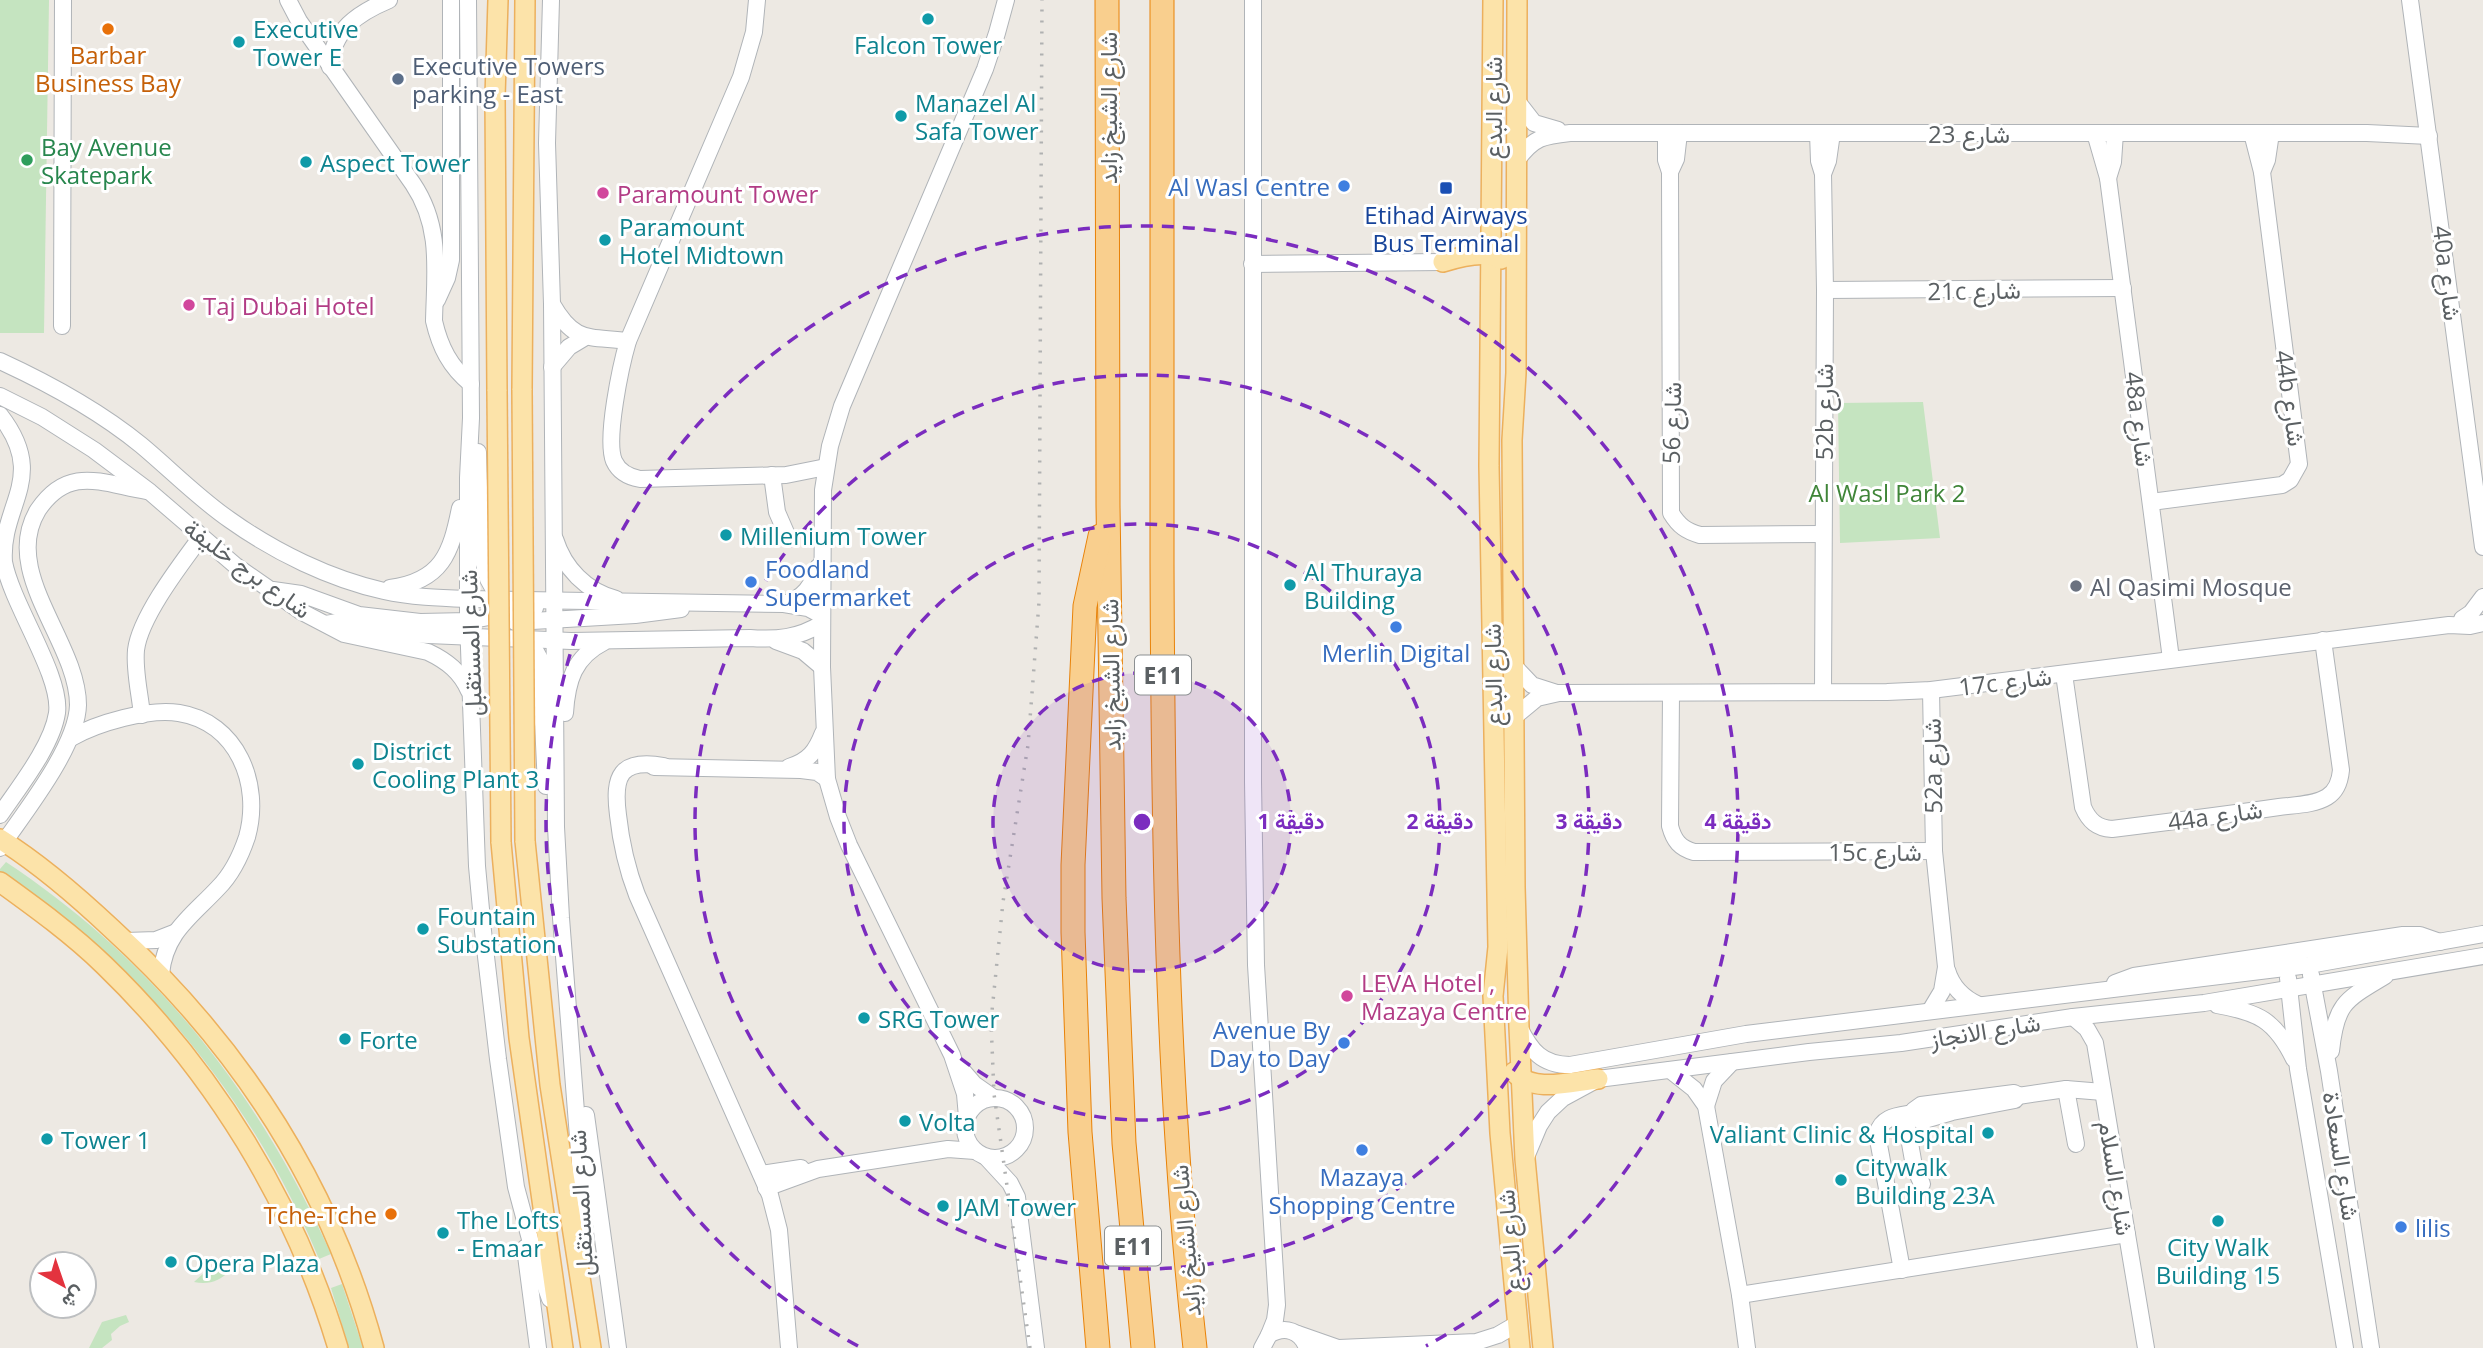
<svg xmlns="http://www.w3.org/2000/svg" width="2483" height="1348" viewBox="0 0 2483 1348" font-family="'Open Sans',Vazirmatn,sans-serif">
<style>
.green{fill:#c5e4c0}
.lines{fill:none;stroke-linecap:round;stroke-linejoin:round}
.minor-casing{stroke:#b0b4b8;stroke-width:18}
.major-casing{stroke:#ecb05d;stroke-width:22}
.highway-casing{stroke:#e88208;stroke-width:25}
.minor{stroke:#fff;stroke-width:16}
.major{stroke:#fce3a9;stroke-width:19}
.highway{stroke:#f9cf8e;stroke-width:23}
.rail{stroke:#b0b1b1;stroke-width:3.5;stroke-dasharray:2 9;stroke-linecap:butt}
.major-bridge-casing{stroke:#ecb05d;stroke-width:22;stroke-linecap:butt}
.major-bridge{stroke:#fce3a9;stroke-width:19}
.ring{fill:none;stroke:#7b2cbf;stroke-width:3.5;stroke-dasharray:12 9}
.culture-dot{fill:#0f9aa8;stroke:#fff;stroke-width:2.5}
.food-dot{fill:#e8710a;stroke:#fff;stroke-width:2.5}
.service-dot{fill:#5c6f8a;stroke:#fff;stroke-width:2.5}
.leisure-dot{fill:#2e9e5b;stroke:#fff;stroke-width:2.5}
.shop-dot{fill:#3f7fe0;stroke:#fff;stroke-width:2.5}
.transit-dot{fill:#1a4fb4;stroke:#fff;stroke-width:2.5}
.hotel-dot{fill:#d1479c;stroke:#fff;stroke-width:2.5}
.worship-dot{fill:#6b7280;stroke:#fff;stroke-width:2.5}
.labels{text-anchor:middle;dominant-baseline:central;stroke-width:6;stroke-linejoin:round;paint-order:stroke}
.shield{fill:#fff;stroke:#8c9092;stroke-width:2}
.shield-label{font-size:23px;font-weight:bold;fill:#5b6063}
.culture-label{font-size:24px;fill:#0d838f;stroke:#fff;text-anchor:start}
.food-label{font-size:24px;fill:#c56008;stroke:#fff}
.service-label{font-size:24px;fill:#4e5e75;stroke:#fff;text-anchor:start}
.street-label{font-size:24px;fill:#5b6063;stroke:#fff}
.leisure-label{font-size:24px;fill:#27864d;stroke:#fff;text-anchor:start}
.shop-label{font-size:24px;fill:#366cbe;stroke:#fff;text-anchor:end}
.hotel-label{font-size:24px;fill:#b23c85;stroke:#fff;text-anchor:start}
.transit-label{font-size:24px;fill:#164399;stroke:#fff}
.park-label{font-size:24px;fill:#3f8538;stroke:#fff}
.worship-label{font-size:24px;fill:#5b616d;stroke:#fff;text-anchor:start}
.centre{fill:#7b2cbf;stroke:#fff;stroke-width:3.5}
.ring-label{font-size:21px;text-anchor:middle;font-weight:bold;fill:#7b2cbf;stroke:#fff;stroke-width:6;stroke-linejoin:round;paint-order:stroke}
</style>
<rect width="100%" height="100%" fill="#ede9e3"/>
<!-- green -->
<g class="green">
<polygon points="0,0 49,0 44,333 0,333"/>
<polygon points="1923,402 1940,538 1840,543 1838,403"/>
<path d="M 6,862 C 155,961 258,1092 331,1254 L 319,1259 C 255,1103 142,963 0,873 L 0,869 Z"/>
<path d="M 223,1267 L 231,1269 C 221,1281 209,1285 194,1282 L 206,1271 Z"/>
<polygon points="342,1284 363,1348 349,1348 331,1288"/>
<polygon points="126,1315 129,1322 120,1326 111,1334 112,1340 102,1348 89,1348 102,1322"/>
</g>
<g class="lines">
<defs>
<g id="minor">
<path d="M 288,0 L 299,21 L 413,184 C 442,227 435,272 434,321 C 440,347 450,367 471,384"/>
<polyline points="468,0 471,418 468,478 468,621 477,866 483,931 498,1059 516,1187 534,1254 550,1299"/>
<polyline points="551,0 547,143 552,304 556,827 561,918 582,1189 583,1253"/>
<path d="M 757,0 L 754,32 L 741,77 L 628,341 C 621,365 605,439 614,461 C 619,472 629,477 640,479 L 786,475 L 826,467"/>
<polyline points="1253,0 1253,782 1256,965 1277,1305 1275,1320 1269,1335"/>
<polyline points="2410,0 2483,547"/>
<path d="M 330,67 C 332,30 358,13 389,0"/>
<polyline points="1517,101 1534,123 1558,130"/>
<path d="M 1666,133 L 1666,160 L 1670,172 L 1671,513 C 1679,526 1686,531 1700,535 L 1823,534"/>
<polyline points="1818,133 1819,161 1823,174 1825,290 1823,692"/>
<polyline points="2095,133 2108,178 2171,659"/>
<path d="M 1517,160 C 1534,137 1543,136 1570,133 L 2367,133 L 2429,136"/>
<polyline points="1670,172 1676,159 1679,133"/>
<polyline points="2262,172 2267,160 2271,133"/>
<polyline points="1823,174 1828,161 1832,133"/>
<polyline points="2108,178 2113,162 2115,133"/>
<polyline points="1252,264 1443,262"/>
<polyline points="1825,290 2123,288"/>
<polyline points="437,300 447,278 451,260 451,0"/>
<path d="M 552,304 C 575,344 589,336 628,341"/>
<polyline points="62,326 63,0"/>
<path d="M 0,361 C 50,384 98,410 141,445 C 171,470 198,498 230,520 C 275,552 330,579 384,591 C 411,597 440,598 468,599 L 784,604 L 808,608 L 821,615"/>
<polyline points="552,367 569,347 584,338"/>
<path d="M 0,396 L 42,417 L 94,450 L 150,492 L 236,566 L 302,612 L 344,634 L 428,652 C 447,661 461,672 469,691"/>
<path d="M 0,415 C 49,478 0,504 4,562 C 12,605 62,676 57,713 C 52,746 19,787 0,815"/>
<polyline points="478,452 481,553 488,579 498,597"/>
<polyline points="772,475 777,512 787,535"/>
<polyline points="2151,502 2282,485 2290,480 2299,464 2262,172 2252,133"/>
<path d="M 555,539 C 564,568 586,591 616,599"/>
<path d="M 390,588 C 442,581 451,553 460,508"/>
<polyline points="273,590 301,594 359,615 420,622 468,621 535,608"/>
<path d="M 784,604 C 804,598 812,586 818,567"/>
<polyline points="2462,619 2471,613 2483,597"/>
<polyline points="515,622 635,615 681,609"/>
<path d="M 326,624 L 343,621 L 405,634 L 571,641 L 750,638 C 777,640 798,638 821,624"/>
<polyline points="522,637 534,648 540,659 546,786"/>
<polyline points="776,641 803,651 822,667"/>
<polyline points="1514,666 1532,685 1557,693"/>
<path d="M 2064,674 L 2083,807 C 2089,821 2097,828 2112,829 C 2168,822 2224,815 2279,807 C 2294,805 2314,805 2327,797 C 2337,791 2340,781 2341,770 L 2323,640"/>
<path d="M 1671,693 L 1670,826 C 1674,841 1680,848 1694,852 L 1934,851"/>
<path d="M 565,713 C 567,681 574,657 604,642"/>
<path d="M 142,715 C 140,694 134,671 136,650 C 140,617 181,564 201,537"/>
<polyline points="1513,718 1537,698 1559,693 1887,692 1931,690 2449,625 2470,626 2483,623"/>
<path d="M 71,738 C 97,723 149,708 179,713 C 237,722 262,784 247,837 C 241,855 232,874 218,888 C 192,916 165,932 161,974"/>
<path d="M 664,766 C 620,758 613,776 618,815 C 621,843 627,869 637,895 L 770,1195 L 779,1230 L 789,1348"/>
<polyline points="654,767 801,770 817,772 827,779"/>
<path d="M 789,767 C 809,761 816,751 823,733"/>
<path d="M 0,848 C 24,813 77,747 78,705 C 78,642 0,572 38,510 C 69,464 103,484 147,491"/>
<polyline points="126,941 156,940 174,933"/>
<path d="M 1947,970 C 1952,987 1963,998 1979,1005"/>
<polyline points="2311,975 2329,1071 2371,1348"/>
<polyline points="2288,978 2298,1069 2345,1348"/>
<polyline points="2115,983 2134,976 2403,935 2420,935 2440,942"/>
<path d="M 2217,1005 C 2258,1012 2275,1020 2294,1059"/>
<polyline points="1930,1011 1942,991 1946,967 1934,851 1931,690"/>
<polyline points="2073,1017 2087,1029 2095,1043 2146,1348"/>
<path d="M 1519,1027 C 1531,1051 1542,1065 1570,1065 L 1746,1034 L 2309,965 L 2483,934"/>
<path d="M 2331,1051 C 2336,1003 2345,1000 2385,976"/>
<polyline points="961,1069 974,1084 994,1098"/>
<polyline points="1670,1070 1694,1089 1706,1106 1740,1295 1747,1348"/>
<polyline points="2066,1089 2076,1144"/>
<polygon points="2014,1093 2018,1095 2015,1100 1952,1112 1921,1121 1914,1116 1914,1110 1921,1105"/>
<polyline points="2018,1096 2066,1089 2103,1092"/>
<circle cx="995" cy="1128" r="30"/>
<polyline points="1706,1106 1714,1081 1732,1062"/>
<polyline points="586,1115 618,1348"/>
<polyline points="1905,1115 1914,1166 1922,1184"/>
<polyline points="967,1117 965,1094 952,1055 849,845 838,817 827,779 822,667 823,490 830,446 842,406 985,69 997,33 1006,0"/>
<polyline points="986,1157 1010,1183 1017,1197 1036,1348"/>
<polyline points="1526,1157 1539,1126 1548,1112 1563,1098 1598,1079 1809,1052 1901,1043 2073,1017 2204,1003 2483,956"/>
<polyline points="761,1174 801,1168"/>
<polyline points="766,1188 818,1169 948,1149 975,1151"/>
<polyline points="525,1248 538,1348"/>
<path d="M 1902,1270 L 1877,1134 C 1882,1116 1897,1116 1914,1113"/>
<polyline points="1740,1295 2127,1234"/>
<polyline points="1298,1334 1338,1348"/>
<path d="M 1262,1348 L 1269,1335 C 1285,1325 1301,1331 1307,1348"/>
<polyline points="1339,1348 1476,1342 1498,1335 1517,1324"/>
</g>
<g id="major">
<polyline points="1493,0 1489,466 1498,947 1493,996 1500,1133 1520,1348"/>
<polyline points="1517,0 1516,373 1512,440 1515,887 1519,1027 1525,1159 1543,1348"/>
<path d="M 1443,262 C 1459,257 1486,250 1501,259"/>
<polyline points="522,390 525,0"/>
<polyline points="497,391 495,97 498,0"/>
<path d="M 0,839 C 40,864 78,897 112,929 C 238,1044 329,1182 374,1348"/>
<polyline points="525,841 550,1085 591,1348"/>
<polyline points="501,842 519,1038 563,1348"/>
<path d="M 0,882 C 36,908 72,934 104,965 C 213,1070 295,1204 338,1348"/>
<path d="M 1514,1072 C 1533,1094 1573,1081 1598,1079"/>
</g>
<g id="highway">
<polyline points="1107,0 1108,505 1114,898 1124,1143 1143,1348"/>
<path d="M 1162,0 C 1162,188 1162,375 1162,563 C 1163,824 1166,1088 1195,1348"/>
<polyline points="1098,1348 1080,1132 1073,932 1073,865 1085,606 1100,536"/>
</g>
</defs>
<!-- minor casing -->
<use href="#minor" class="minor-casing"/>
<!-- major casing -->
<use href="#major" class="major-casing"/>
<!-- highway casing -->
<use href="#highway" class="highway-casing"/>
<!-- minor -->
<use href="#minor" class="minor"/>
<!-- major -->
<use href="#major" class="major"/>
<!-- highway -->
<use href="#highway" class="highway"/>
<!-- rail -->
<polyline class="rail" points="1030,1348 994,1094 991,1021 1003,902 1028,745 1039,602 1042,0"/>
<defs>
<g id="major-bridge">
<polyline points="522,390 525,841"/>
<polyline points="497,391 501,842"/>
</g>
</defs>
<!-- major-bridge casing -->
<use href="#major-bridge" class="major-bridge-casing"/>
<!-- major-bridge -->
<use href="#major-bridge" class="major-bridge"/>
</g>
<!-- distance rings -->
<circle cx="1142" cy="822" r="149" fill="#7b2cbf" fill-opacity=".12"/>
<g class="ring">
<circle cx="1142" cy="822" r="149"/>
<circle cx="1142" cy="822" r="298"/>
<circle cx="1142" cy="822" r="447"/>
<path d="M858 1346A596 596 0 1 1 1426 1346"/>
</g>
<!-- markers -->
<g class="culture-dot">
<circle cx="928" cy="19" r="7"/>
<circle cx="239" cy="42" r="7"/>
<circle cx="901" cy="116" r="7"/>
<circle cx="306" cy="162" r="7"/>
<circle cx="605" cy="240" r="7"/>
<circle cx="726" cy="535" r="7"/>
<circle cx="1290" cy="585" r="7"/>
<circle cx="358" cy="764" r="7"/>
<circle cx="423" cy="929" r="7"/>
<circle cx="864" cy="1018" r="7"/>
<circle cx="345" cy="1039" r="7"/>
<circle cx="905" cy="1121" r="7"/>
<circle cx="1988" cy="1133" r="7"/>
<circle cx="47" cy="1139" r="7"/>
<circle cx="1841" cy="1180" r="7"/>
<circle cx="943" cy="1206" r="7"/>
<circle cx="2218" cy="1221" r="7"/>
<circle cx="443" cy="1233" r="7"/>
<circle cx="171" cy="1262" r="7"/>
</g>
<g class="food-dot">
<circle cx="108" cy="29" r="7"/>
<circle cx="391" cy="1214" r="7"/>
</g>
<circle class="service-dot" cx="398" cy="79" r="7"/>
<circle class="leisure-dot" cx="27" cy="160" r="7"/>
<g class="shop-dot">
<circle cx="1344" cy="186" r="7"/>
<circle cx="751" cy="582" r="7"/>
<circle cx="1396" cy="627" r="7"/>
<circle cx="1344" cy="1043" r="7"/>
<circle cx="1362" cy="1150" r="7"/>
<circle cx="2401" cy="1227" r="7"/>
</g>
<rect class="transit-dot" x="1439" y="181" width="14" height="14" rx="3.5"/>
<g class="hotel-dot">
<circle cx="603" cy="193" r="7"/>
<circle cx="189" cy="305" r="7"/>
<circle cx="1347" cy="996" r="7"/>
</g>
<circle class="worship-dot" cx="2076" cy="586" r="7"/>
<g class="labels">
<!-- shield labels -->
<g class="shield">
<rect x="1135" y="655.5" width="56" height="39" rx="5"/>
<rect x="1105" y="1226.5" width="56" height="39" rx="5"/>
</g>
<g class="shield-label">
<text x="1163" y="675">E11</text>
<text x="1133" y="1246">E11</text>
</g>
<!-- culture labels -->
<g class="culture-label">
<text x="253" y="28">Executive<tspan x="253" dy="28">Tower E</tspan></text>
<text x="928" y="44" text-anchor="middle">Falcon Tower</text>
<text x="915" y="102">Manazel Al<tspan x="915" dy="28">Safa Tower</tspan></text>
<text x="320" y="162">Aspect Tower</text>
<text x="619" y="226">Paramount<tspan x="619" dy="28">Hotel Midtown</tspan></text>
<text x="740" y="535">Millenium Tower</text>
<text x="1304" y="571">Al Thuraya<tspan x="1304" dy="28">Building</tspan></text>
<text x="372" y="750">District<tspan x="372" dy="28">Cooling Plant 3</tspan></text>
<text x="437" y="915">Fountain<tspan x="437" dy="28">Substation</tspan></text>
<text x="878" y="1018">SRG Tower</text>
<text x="359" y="1039">Forte</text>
<text x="919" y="1121">Volta</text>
<text x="1974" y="1133" text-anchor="end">Valiant Clinic &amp; Hospital</text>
<text x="61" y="1139">Tower 1</text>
<text x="1855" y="1166">Citywalk<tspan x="1855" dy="28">Building 23A</tspan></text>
<text x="957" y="1206">JAM Tower</text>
<text x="457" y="1219">The Lofts<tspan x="457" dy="28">- Emaar</tspan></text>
<text x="2218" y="1246" text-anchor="middle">City Walk<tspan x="2218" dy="28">Building 15</tspan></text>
<text x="185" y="1262">Opera Plaza</text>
</g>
<!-- food labels -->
<g class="food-label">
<text x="108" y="54">Barbar<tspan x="108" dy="28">Business Bay</tspan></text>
<text x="377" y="1214" text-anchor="end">Tche-Tche</text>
</g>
<!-- service labels -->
<g class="service-label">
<text x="412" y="65">Executive Towers<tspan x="412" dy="28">parking - East</tspan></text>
</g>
<!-- street labels -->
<g class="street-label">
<text transform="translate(1107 108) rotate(-90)">شارع الشيخ زايد</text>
<text transform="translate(1492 108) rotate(-90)">شارع البدع</text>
<text x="1969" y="133">شارع 23</text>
<text transform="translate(2448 273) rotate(83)">40a شارع</text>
<text transform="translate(1974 290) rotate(-1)">21c شارع</text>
<text transform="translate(2291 398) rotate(82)">44b شارع</text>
<text transform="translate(1823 412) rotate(-90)">52b شارع</text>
<text transform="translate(2140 419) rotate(83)">48a شارع</text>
<text transform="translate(1671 423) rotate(-89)">شارع 56</text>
<text transform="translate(248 568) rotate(36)">شارع برج خليفة</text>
<text transform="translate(470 643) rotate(-92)">شارع المستقبل</text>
<text transform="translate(1110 675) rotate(-91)">شارع الشيخ زايد</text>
<text transform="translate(1492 675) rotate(-91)">شارع البدع</text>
<text transform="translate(2005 681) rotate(-7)">17c شارع</text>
<text transform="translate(1932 766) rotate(-91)">52a شارع</text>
<text transform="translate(2215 815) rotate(-8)">44a شارع</text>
<text x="1875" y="851">15c شارع</text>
<text transform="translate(1985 1030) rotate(-9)">شارع الانجاز</text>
<text transform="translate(2342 1156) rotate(81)">شارع السعادة</text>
<text transform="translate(2117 1178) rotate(81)">شارع السلام</text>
<text transform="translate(580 1203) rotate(-93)">شارع المستقبل</text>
<text transform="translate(1185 1241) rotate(-95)">شارع الشيخ زايد</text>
<text transform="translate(1509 1241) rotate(-95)">شارع البدع</text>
</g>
<!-- leisure labels -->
<g class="leisure-label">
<text x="41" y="146">Bay Avenue<tspan x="41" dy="28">Skatepark</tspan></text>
</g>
<!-- shop labels -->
<g class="shop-label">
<text x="1330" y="186">Al Wasl Centre</text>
<text x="765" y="568" text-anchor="start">Foodland<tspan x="765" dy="28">Supermarket</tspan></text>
<text x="1396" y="652" text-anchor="middle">Merlin Digital</text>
<text x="1330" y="1029">Avenue By<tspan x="1330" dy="28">Day to Day</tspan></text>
<text x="1362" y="1176" text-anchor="middle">Mazaya<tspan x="1362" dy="28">Shopping Centre</tspan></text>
<text x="2415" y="1227" text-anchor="start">lilis</text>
</g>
<!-- hotel labels -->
<g class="hotel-label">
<text x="617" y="193">Paramount Tower</text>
<text x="203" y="305">Taj Dubai Hotel</text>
<text x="1361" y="982">LEVA Hotel ,<tspan x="1361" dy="28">Mazaya Centre</tspan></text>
</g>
<!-- transit labels -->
<g class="transit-label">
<text x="1446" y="214">Etihad Airways<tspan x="1446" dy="28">Bus Terminal</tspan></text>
</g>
<!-- park labels -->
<g class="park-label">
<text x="1887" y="492">Al Wasl Park 2</text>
</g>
<!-- worship labels -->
<g class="worship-label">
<text x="2090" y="586">Al Qasimi Mosque</text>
</g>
</g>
<circle cx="1142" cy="822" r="10" class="centre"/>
<g class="ring-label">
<text x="1291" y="829">1 دقيقة</text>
<text x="1440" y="829">2 دقيقة</text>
<text x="1589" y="829">3 دقيقة</text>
<text x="1738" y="829">4 دقيقة</text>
</g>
<!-- north arrow -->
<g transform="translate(63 1285) rotate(140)"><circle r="33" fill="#ffffff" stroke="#bdbfc1" stroke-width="2"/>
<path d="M0-5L12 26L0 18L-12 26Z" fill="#e3333e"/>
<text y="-10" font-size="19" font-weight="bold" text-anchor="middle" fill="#5b6063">ش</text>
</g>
</svg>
